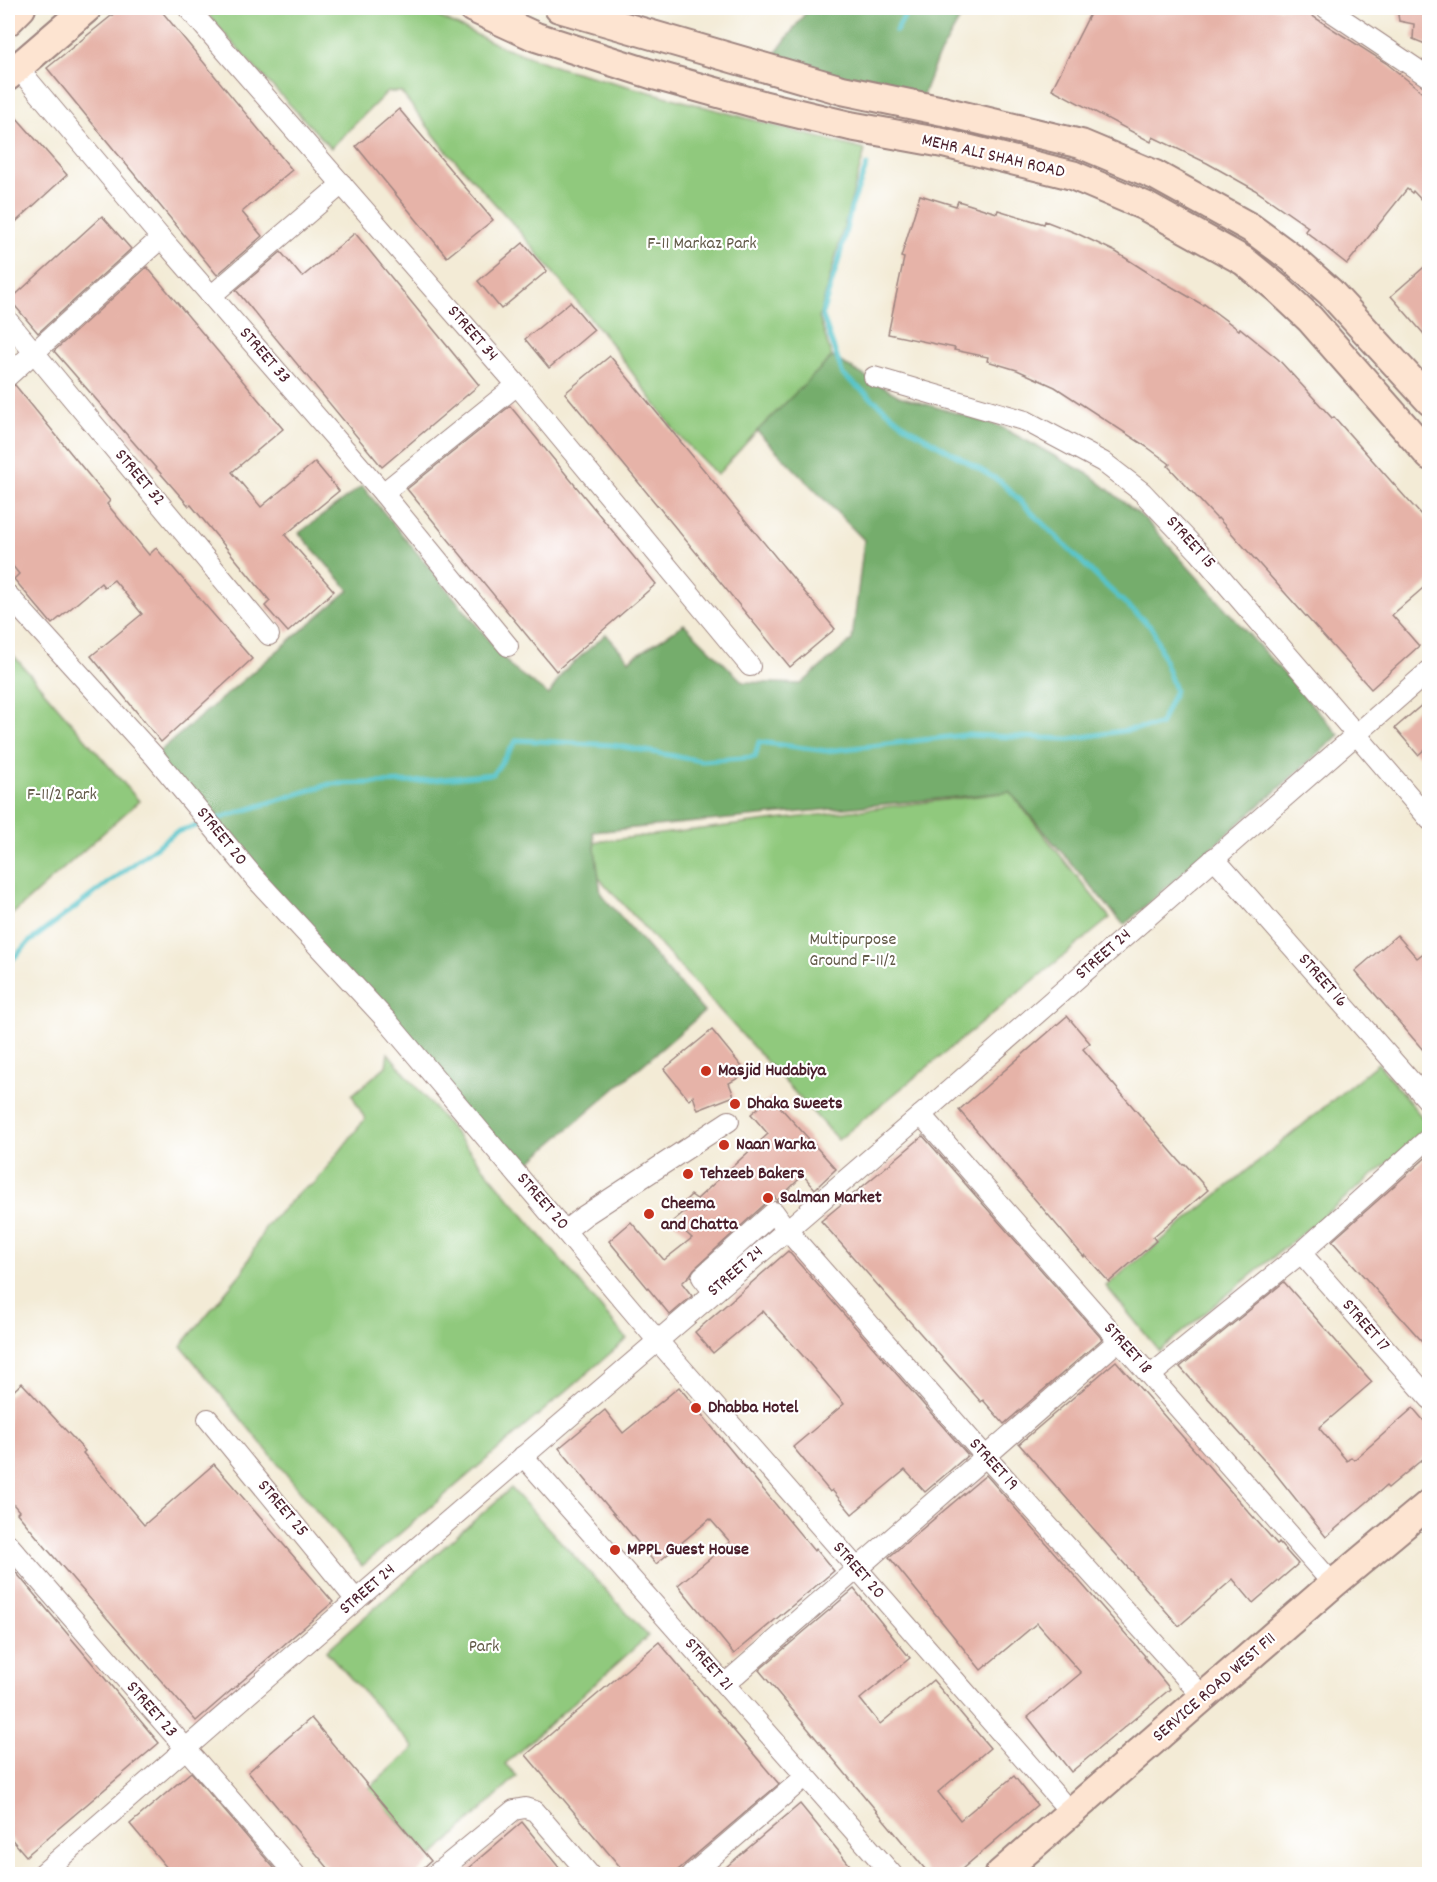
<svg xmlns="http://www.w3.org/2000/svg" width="1437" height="1882" viewBox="0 0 1437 1882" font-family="Dekko,sans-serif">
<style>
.green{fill:#90c97d;stroke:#6d7454;stroke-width:1.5}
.forest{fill:#74ad6c;stroke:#5f664c;stroke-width:1.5}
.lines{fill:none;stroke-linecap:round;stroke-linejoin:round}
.stream{stroke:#56c4ca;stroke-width:5}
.building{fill:#e6b3a8}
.street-casing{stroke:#9e8580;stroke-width:22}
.secondary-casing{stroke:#9e8580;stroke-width:32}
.street{stroke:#fff;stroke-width:20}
.secondary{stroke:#fde4d1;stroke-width:28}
.poi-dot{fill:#c8321e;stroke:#fff;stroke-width:2}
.labels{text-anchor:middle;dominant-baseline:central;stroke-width:4.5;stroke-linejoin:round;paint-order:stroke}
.street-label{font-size:18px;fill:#4a1f2b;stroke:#fff}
.park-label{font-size:18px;fill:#625a48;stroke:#fff}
.poi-label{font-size:18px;font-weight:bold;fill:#4a1f2b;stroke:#fff;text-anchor:start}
</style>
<rect width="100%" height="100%" fill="#fff"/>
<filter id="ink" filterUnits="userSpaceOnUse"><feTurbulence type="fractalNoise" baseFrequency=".0167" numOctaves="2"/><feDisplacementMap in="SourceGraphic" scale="12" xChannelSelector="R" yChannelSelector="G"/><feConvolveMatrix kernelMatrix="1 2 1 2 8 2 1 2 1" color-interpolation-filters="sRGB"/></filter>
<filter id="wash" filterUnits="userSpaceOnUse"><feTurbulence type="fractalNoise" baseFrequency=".008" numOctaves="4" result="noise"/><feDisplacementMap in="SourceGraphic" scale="24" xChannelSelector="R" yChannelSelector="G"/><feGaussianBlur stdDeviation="1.35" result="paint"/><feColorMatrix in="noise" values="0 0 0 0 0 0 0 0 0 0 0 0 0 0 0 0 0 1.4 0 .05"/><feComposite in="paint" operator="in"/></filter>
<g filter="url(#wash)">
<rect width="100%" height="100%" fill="#f3ebd6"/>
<!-- green -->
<g class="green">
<polygon points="202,8 423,8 433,14 498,45 557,67 865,150 819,317 832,357 777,416 757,431 717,475 677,434 609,341 515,226 445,149 401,92 387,92 331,148 254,67"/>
<polygon points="8,649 139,801 8,918"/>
<polygon points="1010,792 1110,918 838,1140 569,845"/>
<polygon points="388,1053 627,1339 362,1566 181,1346 242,1272 266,1226 303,1189 314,1184 365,1119 352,1095 386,1066"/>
<polygon points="1378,1063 1429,1126 1429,1129 1159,1351 1106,1286"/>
<polygon points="511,1488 648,1636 505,1764 517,1776 432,1857 368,1789 414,1748 326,1651"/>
</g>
<!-- forest -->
<g class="forest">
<polygon points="809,8 966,8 936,61 923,95 764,69"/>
<polygon points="832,357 899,396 999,426 1090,475 1145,519 1339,735 1124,925 1010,792 593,832 601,894 704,1012 517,1173 154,756 349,590 299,533 362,486 512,668 549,695 563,672 606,634 629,660 684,624 743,682 801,684 852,640 864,540 757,431"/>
</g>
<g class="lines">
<!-- stream -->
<g class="stream">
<polyline points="896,31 909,8"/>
<polyline points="214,820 330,784 414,782 493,774 517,740 613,745 702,761 755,757 759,742 827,751 965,735 1070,739 1160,725 1175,690 1153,629 1101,581 1001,482 906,426 843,375 822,314 839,259 851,208 867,165"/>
<polyline points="8,964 29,942 176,832 205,823"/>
</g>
</g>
<g id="blocks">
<!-- building -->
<g class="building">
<polygon points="121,8 159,8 292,170 242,212 262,236 217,275 47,68"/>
<polygon points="1093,8 1300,8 1386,63 1430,98 1430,209 1413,191 1412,193 1407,189 1347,264 1305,231 1308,227 1255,190 1207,163 1153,137 1151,142 1052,89"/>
<polygon points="1397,8 1430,8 1430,46 1413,39 1414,24 1399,21"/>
<polygon points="8,108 67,175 8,229"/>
<polygon points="399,109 493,220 447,257 356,146"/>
<polygon points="920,195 956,206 958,201 997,213 998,210 1044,224 1045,221 1076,233 1116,252 1155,277 1203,305 1204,304 1239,330 1240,328 1278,359 1332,418 1334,417 1430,525 1430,582 1392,615 1419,646 1371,689 1218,518 1217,519 1168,466 1170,464 1147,447 1055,387 1017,370 987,361 988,357 954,350 955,348 888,334 904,258 901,257"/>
<polygon points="102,216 131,249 38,333 10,300"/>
<polygon points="355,233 479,385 382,467 236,290 281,252 302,277"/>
<polygon points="523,243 547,271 501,309 478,281"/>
<polygon points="1430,262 1430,341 1391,296"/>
<polygon points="147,267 283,429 232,472 261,507 315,462 339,491 285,535 334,591 288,632 265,606 270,601 191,505 189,506 54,351"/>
<polygon points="570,302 594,330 549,368 525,339"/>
<polygon points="610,356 835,629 790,667 565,393"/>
<polygon points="15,385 110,501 107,504 149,555 156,548 252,659 161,742 91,656 142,614 114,580 104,587 101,583 52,624 14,579 19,574 8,560 8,388"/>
<polygon points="510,406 656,584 556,671 407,489"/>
<polygon points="1430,698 1430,745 1418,755 1395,728"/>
<polygon points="1397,935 1417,958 1430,948 1430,1058 1355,971"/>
<polygon points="1067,1016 1090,1043 1083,1049 1183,1165 1185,1164 1208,1190 1153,1237 1156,1241 1109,1282 1085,1255 1084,1257 959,1110"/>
<polygon points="712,1030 747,1073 729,1083 734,1096 698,1110 693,1096 689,1100 664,1069"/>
<polygon points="771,1097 836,1169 815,1189 803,1175 777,1201 775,1197 766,1203 694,1269 690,1275 682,1283 692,1296 670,1315 609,1241 631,1222 664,1260 692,1238 673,1221 685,1211 681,1205 691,1195 697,1199 768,1134 751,1114"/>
<polygon points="923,1136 1102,1339 1004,1424 983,1400 981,1402 821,1221"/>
<polygon points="1430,1154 1430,1350 1332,1241"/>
<polygon points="788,1251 968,1455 925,1492 905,1470 852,1514 832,1490 830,1492 793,1447 844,1404 803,1356 763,1311 713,1353 695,1332"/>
<polygon points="1284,1282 1372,1382 1319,1428 1347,1461 1351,1457 1354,1460 1413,1408 1430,1428 1430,1453 1388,1488 1386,1486 1326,1537 1271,1468 1180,1367"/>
<polygon points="1116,1361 1277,1544 1279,1543 1298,1564 1253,1603 1233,1579 1179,1626 1019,1444"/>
<polygon points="22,1383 85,1451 83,1453 144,1525 214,1464 333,1602 196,1721 47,1549 17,1513 19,1511 8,1498 8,1396"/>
<polygon points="679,1387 814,1551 816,1549 834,1571 734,1654 678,1585 730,1542 710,1519 656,1564 559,1448 605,1410 623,1433"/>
<polygon points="986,1475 1145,1656 1144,1657 1170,1689 1071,1772 1028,1717 1081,1673 1037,1623 981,1670 889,1557"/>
<polygon points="8,1563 159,1743 26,1856 8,1835"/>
<polygon points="854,1589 910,1658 860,1699 880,1724 933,1680 990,1748 938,1792 960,1820 1014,1776 1037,1805 955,1875 930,1875 759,1670"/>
<polygon points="659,1642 779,1784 672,1875 627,1875 526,1755"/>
<polygon points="311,1718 431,1861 415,1875 334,1875 248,1772"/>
<polygon points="191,1772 280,1875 173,1875 130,1824"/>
<polygon points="800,1804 858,1875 717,1875 740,1855"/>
<polygon points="522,1822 565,1875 460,1875"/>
</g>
</g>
</g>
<g filter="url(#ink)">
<use href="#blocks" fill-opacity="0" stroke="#9e8580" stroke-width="1.5"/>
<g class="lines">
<defs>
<g id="street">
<polyline points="188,8 517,385 750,666"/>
<polyline points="1326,8 1430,78"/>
<polyline points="18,68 161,238 383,493 508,646"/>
<polyline points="211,296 342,184"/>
<polyline points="8,321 269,635"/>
<polyline points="8,376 161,238"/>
<polyline points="874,377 1026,421 1103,462 1142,492 1199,552 1430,820"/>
<polyline points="383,493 517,385"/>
<polyline points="8,595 154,756 254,877 388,1022 657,1340 1072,1814"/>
<polyline points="1214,858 1430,1103"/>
<polyline points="921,1115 1333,1584"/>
<polyline points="566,1230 584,1216 729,1121"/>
<polyline points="1301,1253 1430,1399"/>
<polyline points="713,1291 702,1277 774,1212 786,1229 985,1456 1204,1698"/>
<polyline points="1151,1375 1301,1253 1430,1137"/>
<polyline points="208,1419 356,1600"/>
<polyline points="523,1456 892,1874"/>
<polyline points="8,1544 295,1874"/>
<polyline points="725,1684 1119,1340"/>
<polyline points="42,1874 356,1600 921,1115 1430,670"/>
<polyline points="436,1874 514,1810 525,1808 535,1811 589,1874"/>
<polyline points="692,1874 805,1777"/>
</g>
<g id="secondary">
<polyline points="473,8 536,37 654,75 762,105 850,126 943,143 1072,175 1145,206 1244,261 1277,288 1310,319 1430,456"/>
<polyline points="559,8 842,90 943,111 1081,144 1155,175 1251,228 1293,259 1330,292 1430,401"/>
<polyline points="8,21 21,8"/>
<polyline points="8,76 87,8"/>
<polyline points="1000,1874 1333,1584 1430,1503"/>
</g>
</defs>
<!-- street casing -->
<use href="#street" class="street-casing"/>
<!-- secondary casing -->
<use href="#secondary" class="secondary-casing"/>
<!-- street -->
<use href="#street" class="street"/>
<!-- secondary -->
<use href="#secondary" class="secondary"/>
</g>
</g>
<!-- markers -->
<g class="poi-dot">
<circle cx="706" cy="1071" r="6"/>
<circle cx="735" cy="1104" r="6"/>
<circle cx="724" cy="1145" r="6"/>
<circle cx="688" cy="1174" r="6"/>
<circle cx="768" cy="1198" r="6"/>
<circle cx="649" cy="1214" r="6"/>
<circle cx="696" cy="1408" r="6"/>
<circle cx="615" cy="1550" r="6"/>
</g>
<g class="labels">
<!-- street labels -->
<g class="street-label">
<text transform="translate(993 157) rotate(13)">MEHR ALI SHAH ROAD</text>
<text transform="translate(472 334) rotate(49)">STREET 34</text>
<text transform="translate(264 356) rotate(49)">STREET 33</text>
<text transform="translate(139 478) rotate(50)">STREET 32</text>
<text transform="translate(1190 543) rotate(48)">STREET 15</text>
<text transform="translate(221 837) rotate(51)">STREET 20</text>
<text transform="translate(1104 955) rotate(-41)">STREET 24</text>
<text transform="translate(1322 981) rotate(49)">STREET 16</text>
<text transform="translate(542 1202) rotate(49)">STREET 20</text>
<text transform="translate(736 1272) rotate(-41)">STREET 24</text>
<text transform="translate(1365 1326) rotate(49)">STREET 17</text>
<text transform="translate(1127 1349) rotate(48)">STREET 18</text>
<text transform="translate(993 1465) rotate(48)">STREET 19</text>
<text transform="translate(282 1509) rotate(50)">STREET 25</text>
<text transform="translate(858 1571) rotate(49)">STREET 20</text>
<text transform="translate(368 1590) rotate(-41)">STREET 24</text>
<text transform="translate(708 1665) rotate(49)">STREET 21</text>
<text transform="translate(1215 1688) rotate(-41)">SERVICE ROAD WEST F11</text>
<text transform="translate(151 1710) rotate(49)">STREET 23</text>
</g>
<!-- park labels -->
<g class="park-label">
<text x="702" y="244">F-11 Markaz Park</text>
<text x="62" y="795">F-11/2 Park</text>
<text x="853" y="940">Multipurpose<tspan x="853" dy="21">Ground F-11/2</tspan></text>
<text x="484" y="1647">Park</text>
</g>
<!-- poi labels -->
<g class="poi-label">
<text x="718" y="1071">Masjid Hudabiya</text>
<text x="747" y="1104">Dhaka Sweets</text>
<text x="736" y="1145">Naan Warka</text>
<text x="700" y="1174">Tehzeeb Bakers</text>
<text x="780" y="1198">Salman Market</text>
<text x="661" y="1204">Cheema<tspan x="661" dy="21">and Chatta</tspan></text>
<text x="708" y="1408">Dhabba Hotel</text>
<text x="627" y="1550">MPPL Guest House</text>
</g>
</g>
<!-- margin -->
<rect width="1437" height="1882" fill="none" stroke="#fff" stroke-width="30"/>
</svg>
